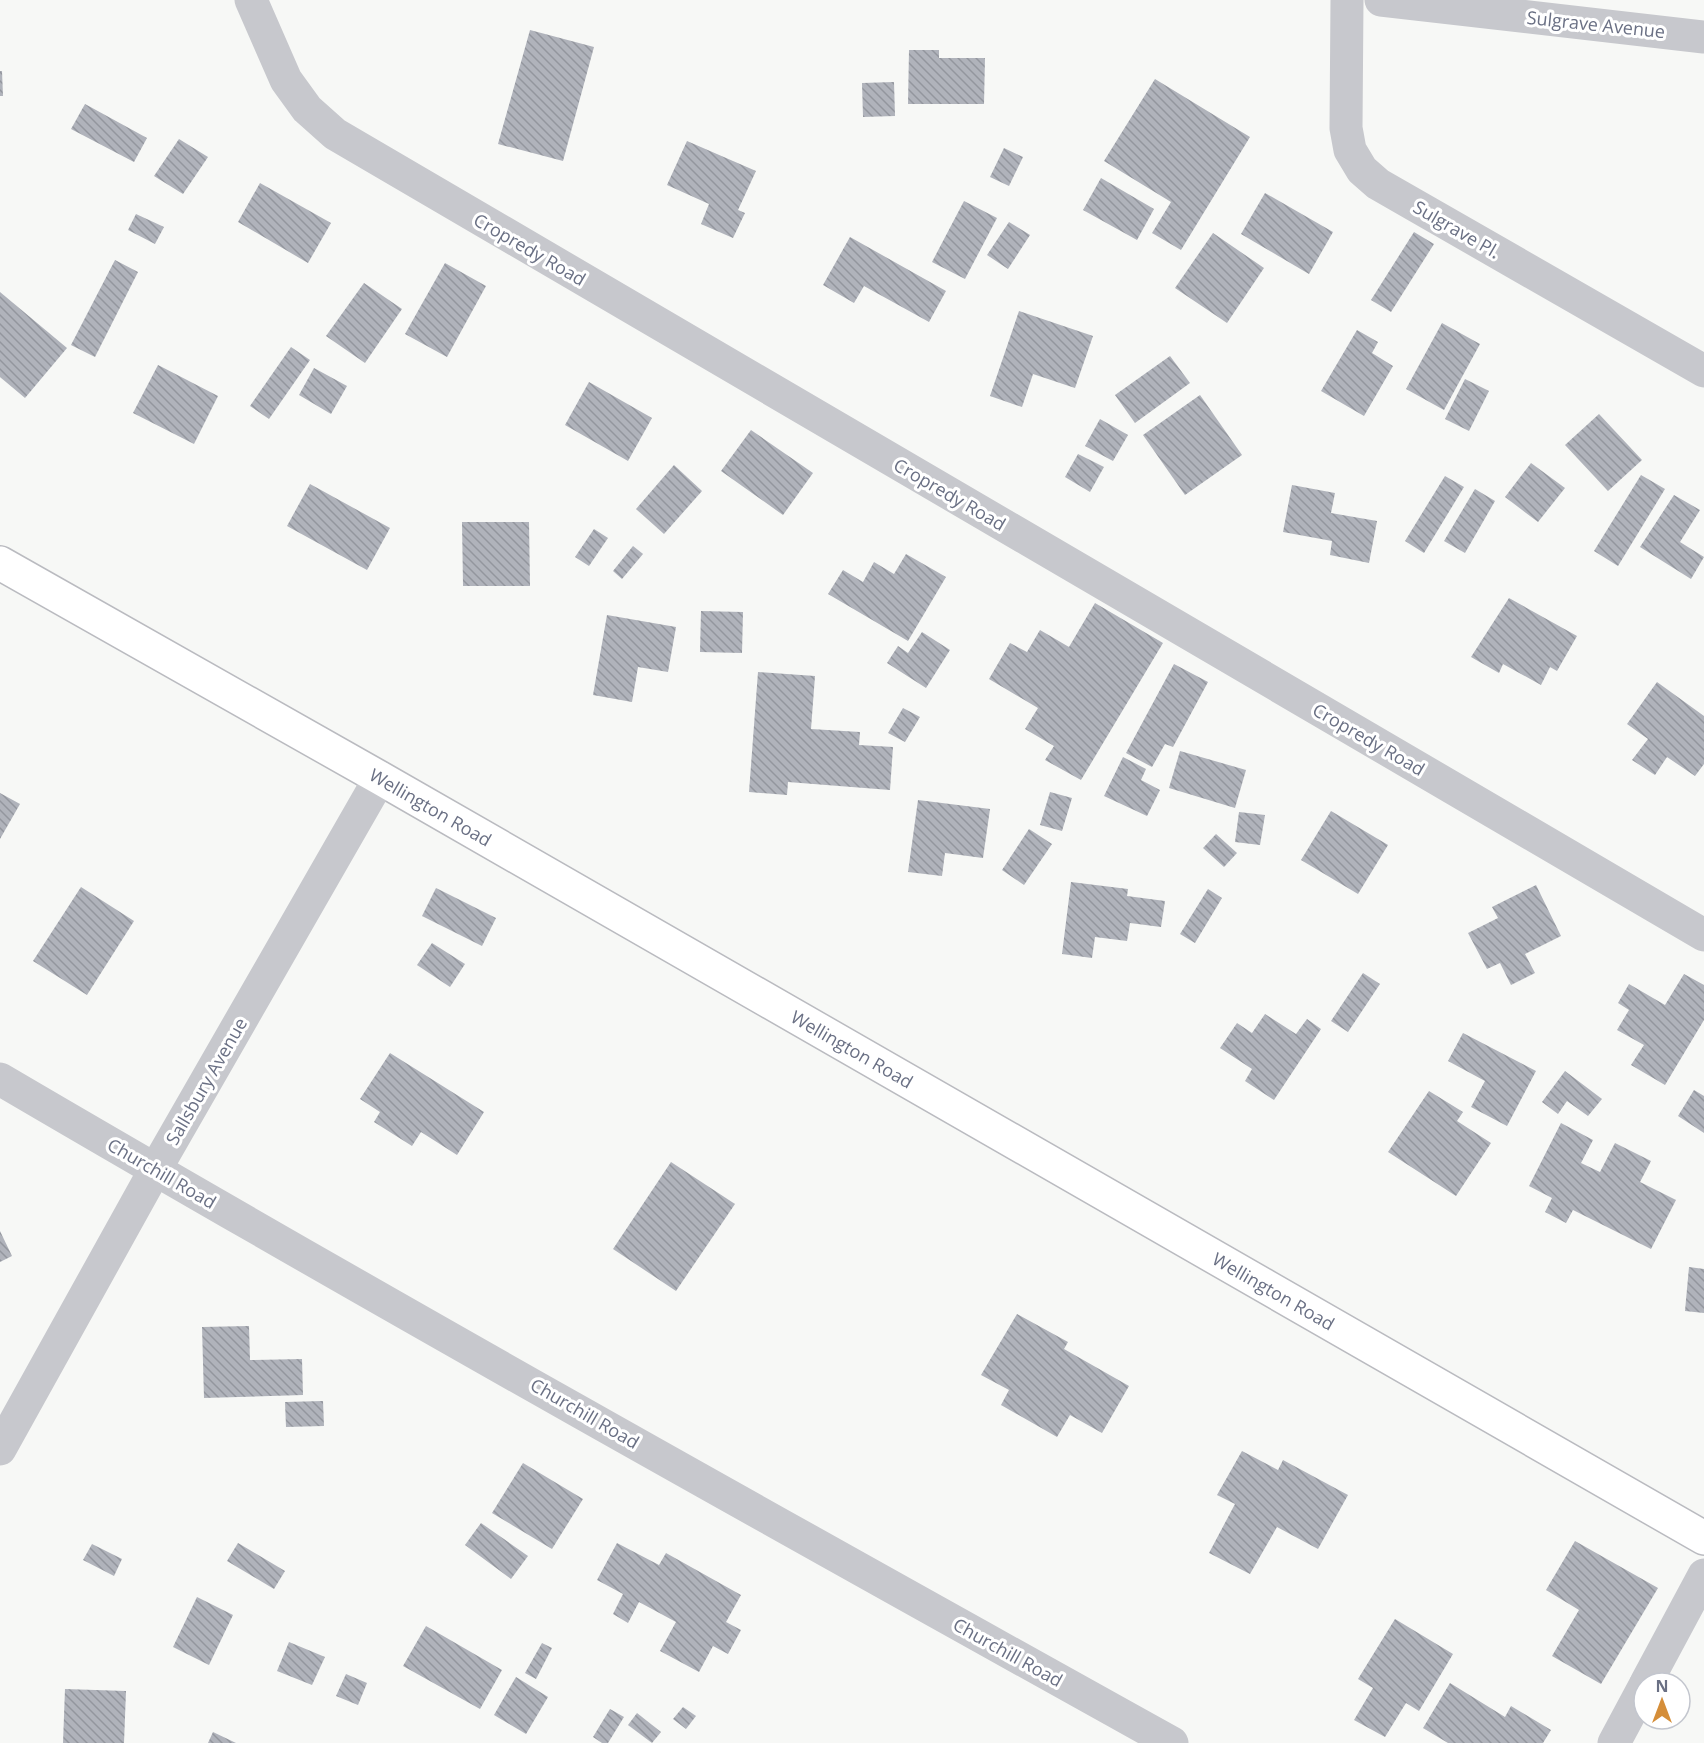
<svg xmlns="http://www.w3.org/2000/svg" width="1704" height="1743" viewBox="0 0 1704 1743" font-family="'Open Sans',sans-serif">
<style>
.building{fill:url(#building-back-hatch)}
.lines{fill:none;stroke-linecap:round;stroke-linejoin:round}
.major-casing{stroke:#babbc0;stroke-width:36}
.minor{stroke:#c7c8cd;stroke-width:33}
.major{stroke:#fff;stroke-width:33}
.labels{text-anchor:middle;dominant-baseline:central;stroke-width:6;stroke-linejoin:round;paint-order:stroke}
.street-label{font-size:18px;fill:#6a7084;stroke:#fff}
</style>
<defs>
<pattern id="building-back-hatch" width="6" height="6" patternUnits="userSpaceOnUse" patternTransform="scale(1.5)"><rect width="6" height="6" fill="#b0b3bb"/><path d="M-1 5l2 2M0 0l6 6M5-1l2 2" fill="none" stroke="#93969e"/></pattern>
</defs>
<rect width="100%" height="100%" fill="#f7f8f6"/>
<!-- building -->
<g class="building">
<polygon points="530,30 594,47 563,161 498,144"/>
<polygon points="909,50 939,50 939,58 985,58 984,104 908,104"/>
<polygon points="0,71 2,71 3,96 0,96"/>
<polygon points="1155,79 1250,137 1181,250 1152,233 1171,202 1104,161"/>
<polygon points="894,82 895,116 863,117 862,83"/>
<polygon points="85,104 147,138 134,162 71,129"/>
<polygon points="179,139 208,157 183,194 154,176"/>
<polygon points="687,141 756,171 738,210 745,213 733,238 701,224 709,204 667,185"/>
<polygon points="1004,148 1023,157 1009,186 990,177"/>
<polygon points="1101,178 1154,209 1137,240 1083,210"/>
<polygon points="260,183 331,223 308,263 238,222"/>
<polygon points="1265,193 1333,232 1309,274 1241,234"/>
<polygon points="964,201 997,218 965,279 932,262"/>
<polygon points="136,214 164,227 155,244 128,230"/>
<polygon points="1009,222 1030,235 1008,269 987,255"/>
<polygon points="1414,232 1434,244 1391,312 1371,300"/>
<polygon points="1213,233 1264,268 1227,323 1175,288"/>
<polygon points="850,237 946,291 929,322 864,286 854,303 823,285"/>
<polygon points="115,260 138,272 95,357 71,345"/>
<polygon points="445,263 486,286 447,357 405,334"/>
<polygon points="364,283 402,309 365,363 326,336"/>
<polygon points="0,292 67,348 25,398 0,377"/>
<polygon points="1019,311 1093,336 1075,388 1033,374 1022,407 990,396"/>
<polygon points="1442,323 1480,344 1444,410 1406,389"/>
<polygon points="1357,330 1378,342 1372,353 1393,366 1364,416 1321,391"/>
<polygon points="291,347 310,360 269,419 250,406"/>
<polygon points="1170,356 1190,383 1135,423 1115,395"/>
<polygon points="158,365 218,396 194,444 133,413"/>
<polygon points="314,368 347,386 331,414 299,395"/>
<polygon points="1465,379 1489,391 1469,431 1445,419"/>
<polygon points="589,382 652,418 628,461 565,425"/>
<polygon points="1200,395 1242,455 1185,495 1143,435"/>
<polygon points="1599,414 1642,460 1608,491 1565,445"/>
<polygon points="1100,419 1128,435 1113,461 1085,446"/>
<polygon points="751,430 813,473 783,515 721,471"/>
<polygon points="1078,454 1104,467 1090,492 1065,477"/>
<polygon points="1531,463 1565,488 1538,522 1505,497"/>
<polygon points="674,465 702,491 664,534 636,509"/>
<polygon points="1641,475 1665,489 1618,566 1594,551"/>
<polygon points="1445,476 1464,487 1424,553 1405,541"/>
<polygon points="310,484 390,528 367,570 287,526"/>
<polygon points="1292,485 1335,493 1331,513 1377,521 1369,563 1330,555 1332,541 1283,532"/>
<polygon points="1475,489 1495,501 1465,553 1444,541"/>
<polygon points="1674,495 1700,510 1680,542 1704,557 1691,579 1640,547"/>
<polygon points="462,522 529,522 530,586 463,586"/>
<polygon points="594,529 608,538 589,566 575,557"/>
<polygon points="633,546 643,554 622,579 613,571"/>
<polygon points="906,554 946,577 908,641 828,594 843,570 863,582 874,562 894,574"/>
<polygon points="1509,598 1577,636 1557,671 1550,667 1541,685 1503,664 1499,673 1471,657"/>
<polygon points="1095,603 1163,643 1081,780 1045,760 1054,746 1025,729 1038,708 989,679 1010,643 1027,652 1040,630 1069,647"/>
<polygon points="701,611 743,612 742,653 700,652"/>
<polygon points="607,615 676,627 668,672 638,667 632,702 593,695"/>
<polygon points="922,632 950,650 926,688 887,663 898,646 908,653"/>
<polygon points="1174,664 1208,682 1173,747 1165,744 1152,767 1126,753"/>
<polygon points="758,672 815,676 811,729 860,732 859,745 893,747 890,790 788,782 787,795 749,792"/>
<polygon points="1657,682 1704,716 1704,764 1695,776 1667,757 1655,775 1632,760 1648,739 1627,724"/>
<polygon points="903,708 920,717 905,742 888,733"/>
<polygon points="1180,751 1246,770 1235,808 1169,788"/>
<polygon points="1123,757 1146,769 1141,780 1160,790 1147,816 1104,796"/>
<polygon points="1050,792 1072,798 1062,831 1040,825"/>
<polygon points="0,793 20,804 0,839"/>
<polygon points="918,800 990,809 983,858 945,853 942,876 908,872"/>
<polygon points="1331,811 1388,845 1358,894 1301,860"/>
<polygon points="1239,812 1265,815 1260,845 1235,842"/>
<polygon points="1029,829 1052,844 1024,885 1002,870"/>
<polygon points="1216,834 1237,853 1224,867 1203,848"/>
<polygon points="1071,882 1128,889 1127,896 1165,901 1161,927 1130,923 1127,941 1095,937 1092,958 1062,954"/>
<polygon points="1536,885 1561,936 1525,954 1535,973 1511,985 1500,963 1487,969 1468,933 1498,918 1492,907"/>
<polygon points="81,887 134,921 87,995 33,961"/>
<polygon points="436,888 496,918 482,946 422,916"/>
<polygon points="1208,889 1222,898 1195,943 1180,934"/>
<polygon points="432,943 465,964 450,987 417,965"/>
<polygon points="1363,973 1380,984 1348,1032 1331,1021"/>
<polygon points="1684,974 1704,985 1704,1020 1665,1085 1631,1065 1644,1045 1617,1030 1629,1010 1618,1003 1629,984 1665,1005"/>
<polygon points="1265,1014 1296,1034 1307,1019 1321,1029 1274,1100 1245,1081 1252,1069 1220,1048 1237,1023 1252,1033"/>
<polygon points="1463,1033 1536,1071 1507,1126 1471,1107 1485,1081 1448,1061"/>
<polygon points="390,1053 484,1112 457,1155 421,1132 412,1146 374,1122 380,1112 360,1099"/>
<polygon points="1565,1071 1602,1099 1588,1116 1567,1101 1558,1114 1542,1102"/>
<polygon points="1694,1090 1704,1096 1704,1133 1678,1116"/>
<polygon points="1429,1091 1463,1112 1457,1121 1491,1143 1456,1196 1388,1152"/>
<polygon points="1561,1123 1593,1140 1581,1163 1600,1172 1615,1143 1651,1161 1640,1182 1676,1200 1651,1249 1573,1210 1566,1223 1545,1212 1552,1198 1529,1186"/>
<polygon points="671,1162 735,1204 676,1291 613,1249"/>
<polygon points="0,1231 12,1256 0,1262"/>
<polygon points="1689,1267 1704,1269 1704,1313 1685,1311"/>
<polygon points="1017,1314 1068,1342 1064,1349 1129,1386 1102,1433 1070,1415 1057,1437 1001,1405 1009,1390 981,1375"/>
<polygon points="249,1326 250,1360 302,1359 303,1395 204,1398 202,1327"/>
<polygon points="323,1401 324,1426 286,1427 285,1402"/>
<polygon points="1242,1451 1278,1470 1283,1460 1348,1495 1318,1549 1277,1527 1250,1574 1209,1553 1235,1504 1217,1495"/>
<polygon points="523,1463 583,1499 552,1549 492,1513"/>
<polygon points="481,1523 528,1556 511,1579 465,1545"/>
<polygon points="1575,1541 1658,1588 1601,1684 1552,1656 1579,1610 1546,1590"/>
<polygon points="238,1543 285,1571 274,1589 227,1561"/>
<polygon points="617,1543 659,1565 666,1553 741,1595 726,1622 741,1630 728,1654 713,1646 699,1672 660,1651 676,1622 639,1602 628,1623 613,1614 623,1594 597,1580"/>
<polygon points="92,1544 122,1559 114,1576 83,1560"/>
<polygon points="197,1597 233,1615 209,1665 173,1647"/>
<polygon points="1395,1619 1453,1654 1419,1711 1406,1703 1385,1737 1354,1720 1373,1688 1358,1679"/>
<polygon points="426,1626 502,1670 480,1709 403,1666"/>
<polygon points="289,1642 325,1657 312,1685 277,1671"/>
<polygon points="542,1643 552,1648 536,1679 525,1673"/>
<polygon points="346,1674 367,1683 358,1705 336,1696"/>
<polygon points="516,1677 548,1697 526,1734 494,1715"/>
<polygon points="1450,1683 1505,1717 1511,1706 1551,1730 1543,1743 1448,1743 1423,1728"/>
<polygon points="65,1689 126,1691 124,1743 63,1743"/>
<polygon points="683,1707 696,1716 686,1729 673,1719"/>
<polygon points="610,1709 624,1717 608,1743 602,1743 593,1737"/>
<polygon points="637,1713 661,1732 652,1743 628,1725"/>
<polygon points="213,1732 236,1743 208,1743"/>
</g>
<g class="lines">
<defs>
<g id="major">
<path id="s1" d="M 0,563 L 380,778 L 1704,1538"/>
</g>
</defs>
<!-- major casing -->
<use href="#major" class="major-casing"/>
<!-- minor -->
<g class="minor">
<polyline points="251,0 286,80 307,109 335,134 1704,935"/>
<polyline points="1347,0 1346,128 1350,150 1362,170 1378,184 1704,371"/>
<polyline points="1381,0 1704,37"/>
<path d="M 0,1079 C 387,1306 780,1525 1172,1743"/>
<polyline points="0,1449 155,1170 380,778"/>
<polyline points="1646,1683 1704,1575"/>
<polyline points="1614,1743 1644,1687"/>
</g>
<!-- major -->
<use href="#major" class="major"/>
</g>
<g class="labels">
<!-- street labels -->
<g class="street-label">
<text transform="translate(1596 24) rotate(6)">Sulgrave Avenue</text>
<text transform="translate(1457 229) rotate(30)">Sulgrave Pl.</text>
<text transform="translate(530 249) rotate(30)">Cropredy Road</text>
<text transform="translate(950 494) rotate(30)">Cropredy Road</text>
<text transform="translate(1369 739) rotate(30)">Cropredy Road</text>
<text stroke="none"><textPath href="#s1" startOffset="495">Wellington Road</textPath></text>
<text stroke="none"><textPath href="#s1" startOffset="981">Wellington Road</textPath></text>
<text transform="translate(206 1081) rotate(-60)">Sallsbury Avenue</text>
<text transform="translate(162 1173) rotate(30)">Churchill Road</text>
<text stroke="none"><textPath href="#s1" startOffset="1467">Wellington Road</textPath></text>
<text transform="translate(585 1413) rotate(30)">Churchill Road</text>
<text transform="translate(1008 1652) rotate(29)">Churchill Road</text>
</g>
</g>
<!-- north arrow -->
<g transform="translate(1662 1701)"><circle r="28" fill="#ffffff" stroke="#c3c6ce" stroke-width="1.5"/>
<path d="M0-4.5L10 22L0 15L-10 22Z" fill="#d58e39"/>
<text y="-9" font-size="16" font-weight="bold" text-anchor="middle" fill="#6a7084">N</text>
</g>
</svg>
